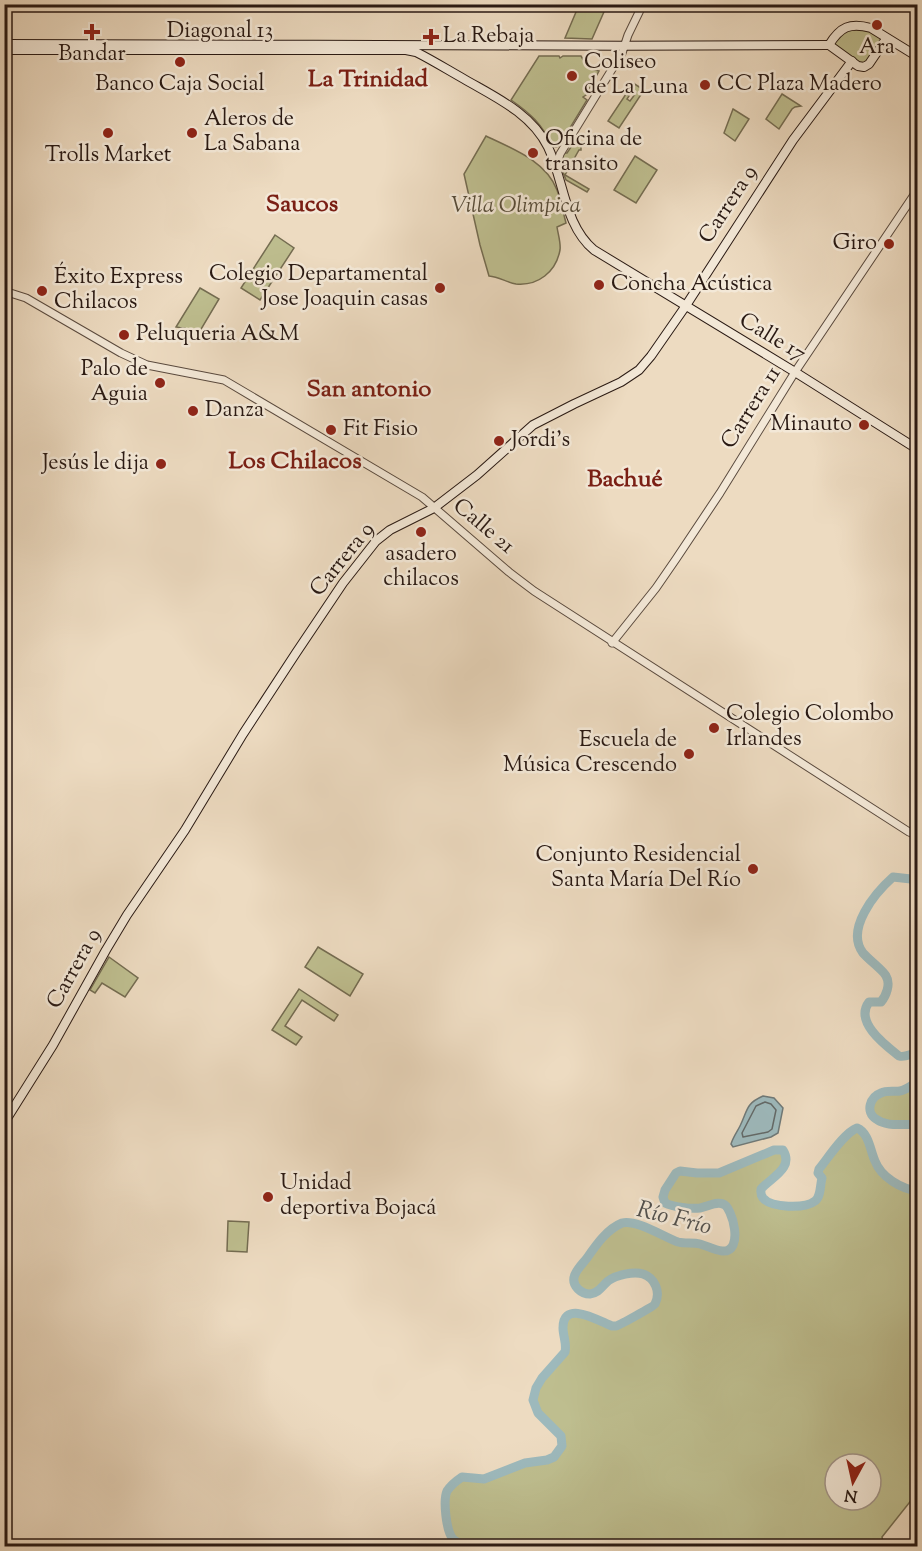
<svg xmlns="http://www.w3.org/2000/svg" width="922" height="1551" viewBox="0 0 922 1551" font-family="'Sorts Mill Goudy',serif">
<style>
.green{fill:#bebe8f;stroke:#746c51;stroke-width:1.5;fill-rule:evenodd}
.water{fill:#9db9bc;stroke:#6f7978;stroke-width:1.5}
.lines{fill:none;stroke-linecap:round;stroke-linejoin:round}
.shore{stroke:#636968;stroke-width:1.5}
.river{stroke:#9db9bc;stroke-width:9}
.tertiary-casing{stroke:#5a4a3e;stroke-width:9}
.secondary-casing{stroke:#291913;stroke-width:10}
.tertiary{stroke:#f3e8d7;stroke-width:7}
.secondary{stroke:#f3e8d7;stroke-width:8}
.poi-dot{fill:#8f2418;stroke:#f3e8d7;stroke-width:2}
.labels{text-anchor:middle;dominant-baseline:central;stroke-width:5;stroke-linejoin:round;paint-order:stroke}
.street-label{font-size:22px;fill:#291913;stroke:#f3e8d7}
.poi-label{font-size:22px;fill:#291913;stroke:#f3e8d7;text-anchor:start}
.park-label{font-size:22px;font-style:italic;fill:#564b38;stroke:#f3e8d7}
.neighbourhood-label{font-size:24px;font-weight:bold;fill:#7a1f14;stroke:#f3e8d7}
.water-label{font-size:24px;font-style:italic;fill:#52514e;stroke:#f3e8d7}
</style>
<rect width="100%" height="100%" fill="#eddbc1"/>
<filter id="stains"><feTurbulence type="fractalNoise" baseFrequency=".00333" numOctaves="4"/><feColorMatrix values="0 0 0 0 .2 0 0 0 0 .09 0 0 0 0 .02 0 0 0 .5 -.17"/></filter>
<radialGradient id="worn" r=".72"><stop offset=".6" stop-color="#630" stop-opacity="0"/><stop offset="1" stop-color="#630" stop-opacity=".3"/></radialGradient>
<!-- green -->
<g class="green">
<polygon points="579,5 607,5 592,39 565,38"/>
<polygon points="847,28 865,28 883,40 868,64 863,66 831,44"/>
<path d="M 539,56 L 559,56 L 560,58 L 563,56 L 581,56 L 588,68 L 599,71 L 586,95 L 583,97 L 587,100 L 559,146 L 556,147 L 552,146 C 542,124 530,113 511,100 Z"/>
<polygon points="633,83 644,90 619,128 608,121 626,94 629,96 627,99 630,101 636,93 629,88"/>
<polygon points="782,94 801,106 795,107 792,109 779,129 766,119"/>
<polygon points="733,109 749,119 735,141 724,133"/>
<path d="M 486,136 C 513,149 546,161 557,190 C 561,200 563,212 566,223 L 557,227 C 558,234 561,243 560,250 C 556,272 538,286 516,284 C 506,282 499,277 489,276 L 480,245 L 464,174 Z"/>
<path d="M 571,141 C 576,141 578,142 581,146 L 581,150 L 579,150 L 565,175 L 589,189 L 587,192 L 566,180 L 559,162 L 563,153 L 567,153 L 571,147 Z"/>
<polygon points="635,156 657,170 636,203 614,190"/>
<polygon points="275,235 294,248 260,300 241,288"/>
<polygon points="200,288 219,299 200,331 176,327"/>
<polygon points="318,947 363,974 350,996 305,967"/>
<polygon points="109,957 138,978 125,997 102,983 95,993 90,990"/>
<polygon points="299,989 338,1015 334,1021 302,1000 285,1026 302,1037 296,1045 272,1030"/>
<path d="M 917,1082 L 917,1125 C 904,1123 888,1128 876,1119 C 865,1112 870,1097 881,1093 C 887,1090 894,1092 900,1091 C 906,1090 912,1085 917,1082 Z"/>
<path d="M 857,1128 C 869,1133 870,1150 875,1161 C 881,1177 901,1189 917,1191 L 917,1493 L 882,1537 L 884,1546 L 466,1546 C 461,1544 456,1542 453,1539 C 446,1531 443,1500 447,1491 C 451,1485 456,1481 462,1477 L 484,1479 L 525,1463 L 547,1460 L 554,1457 L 562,1446 L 561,1436 L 538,1413 L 533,1400 L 536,1388 L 542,1378 L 565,1352 C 567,1344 563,1336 563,1328 C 563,1299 599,1321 611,1326 L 616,1326 C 625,1324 632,1317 640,1313 C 644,1311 649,1310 652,1307 C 664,1298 655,1278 643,1274 C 635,1271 619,1274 612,1278 C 601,1284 595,1300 581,1292 C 578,1290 574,1285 573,1281 C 572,1269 613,1222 627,1223 C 645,1223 661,1236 678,1242 C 685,1244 693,1242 701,1244 C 708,1246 715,1251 722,1251 C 745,1252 731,1216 726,1206 C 718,1202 711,1205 703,1207 C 693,1209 673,1207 665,1203 L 663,1197 L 665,1190 L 676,1173 L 680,1171 L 697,1173 L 719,1173 L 774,1150 L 783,1150 C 794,1167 772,1177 761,1188 C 761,1193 760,1194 763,1198 C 771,1208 805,1209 815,1201 C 821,1197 820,1185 821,1178 L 818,1173 L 819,1169 C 828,1158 845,1133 857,1128 ZM 835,1464 L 871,1464 L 871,1500 L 835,1500 Z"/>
<polygon points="228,1221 249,1222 247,1252 227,1251"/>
</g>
<!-- water -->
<path class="water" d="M 763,1096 L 774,1098 L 783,1108 L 778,1133 L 771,1137 L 733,1147 L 731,1144 C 733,1137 737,1132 740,1126 C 748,1110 745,1104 763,1096 Z"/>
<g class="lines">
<!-- shore -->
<polygon class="shore" points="765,1102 771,1104 776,1110 772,1129 768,1132 743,1137 742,1133 756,1106"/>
<!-- river -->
<g class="river">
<path d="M 918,886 L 911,879 L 893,877 C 875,893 845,929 863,953 C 869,960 884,971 886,976 C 891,984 886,996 881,1002 L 869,1002 C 854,1022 885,1045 899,1056 C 906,1058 911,1053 918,1053"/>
<path d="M 918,1082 C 912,1085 906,1090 900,1091 C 894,1092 887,1090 881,1093 C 870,1097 865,1112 876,1119 C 888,1128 904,1123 918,1125"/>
<path d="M 465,1546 C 461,1544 456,1542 453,1539 C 446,1531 443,1500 447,1491 C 451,1485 456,1481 462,1477 L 484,1479 L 525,1463 L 547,1460 L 554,1457 L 562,1446 L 561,1436 L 538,1413 L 533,1400 L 536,1388 L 542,1378 L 565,1352 C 567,1344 563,1336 563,1328 C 563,1299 599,1321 612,1326 L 616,1326 C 620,1325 654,1306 655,1304 C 661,1292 655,1278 643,1274 C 634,1271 616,1275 608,1281 C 602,1286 599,1293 590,1294 C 586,1294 581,1292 578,1289 C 567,1278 580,1267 587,1258 C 596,1245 607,1229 622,1223 C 636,1219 664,1237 678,1242 C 685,1244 693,1242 700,1244 C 707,1246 715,1250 722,1251 C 745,1253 732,1206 723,1204 C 716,1201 707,1207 700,1208 C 691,1209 673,1207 665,1203 L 663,1197 L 665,1190 L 676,1173 L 680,1171 L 697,1173 L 719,1173 L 774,1150 L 783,1150 C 794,1168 772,1177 761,1189 C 761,1193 760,1194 763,1198 C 771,1208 805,1209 815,1201 C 821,1197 820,1185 822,1178 L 818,1173 L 819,1169 C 828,1158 844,1133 857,1128 C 869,1133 870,1150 875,1161 C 881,1177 901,1189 918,1191"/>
</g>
<defs>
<g id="tertiary">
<polyline points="556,168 560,154 622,53 628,35 643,4"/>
<polyline points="4,291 26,298 121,353 147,365 224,380 422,497 509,572 534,591 909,832 918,836"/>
<polyline points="612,643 656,588 676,559 720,493 795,372 918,189"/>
</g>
<g id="secondary">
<path d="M 4,44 C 279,44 554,47 829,45"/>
<path d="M 829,45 C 840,27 850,22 871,28 L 918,57"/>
<polyline points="829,45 858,66 864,67 869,64 886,39"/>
<path d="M 4,50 L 406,50 L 416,52 C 432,60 448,70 464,79 C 495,97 531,113 548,147 C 564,180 564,225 594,250 L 795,372 L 914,447 L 918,441"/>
<polyline points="4,1123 53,1045 106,950 127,915 185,830 243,734 296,653 343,583 376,541 390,530 434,508 477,475 533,425 574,404 621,382 639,370 651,356 685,307 793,140 852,61"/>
</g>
</defs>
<!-- tertiary casing -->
<use href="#tertiary" class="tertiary-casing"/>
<!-- secondary casing -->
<use href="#secondary" class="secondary-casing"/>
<!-- tertiary -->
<use href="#tertiary" class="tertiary"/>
<!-- secondary -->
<use href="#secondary" class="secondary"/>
</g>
<!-- markers -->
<g class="poi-dot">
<circle cx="877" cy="25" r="6"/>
<path d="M89 23h6v6h6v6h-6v6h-6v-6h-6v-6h6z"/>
<path d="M428 28h6v6h6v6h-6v6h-6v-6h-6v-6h6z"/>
<circle cx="180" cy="62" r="6"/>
<circle cx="572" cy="76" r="6"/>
<circle cx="705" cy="85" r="6"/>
<circle cx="108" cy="133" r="6"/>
<circle cx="192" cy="133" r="6"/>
<circle cx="533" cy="153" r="6"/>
<circle cx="889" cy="244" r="6"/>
<circle cx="599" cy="285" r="6"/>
<circle cx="440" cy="288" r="6"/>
<circle cx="42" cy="291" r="6"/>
<circle cx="124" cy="335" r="6"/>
<circle cx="160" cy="383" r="6"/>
<circle cx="193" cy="411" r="6"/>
<circle cx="864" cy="425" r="6"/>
<circle cx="331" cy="430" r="6"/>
<circle cx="499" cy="441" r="6"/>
<circle cx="161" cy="464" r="6"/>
<circle cx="421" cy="532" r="6"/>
<circle cx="714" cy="728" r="6"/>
<circle cx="689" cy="754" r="6"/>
<circle cx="753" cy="869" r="6"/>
<circle cx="268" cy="1197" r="6"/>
</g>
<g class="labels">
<!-- street labels -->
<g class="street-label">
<text x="220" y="32">Diagonal 13</text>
<text transform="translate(729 205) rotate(-57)">Carrera 9</text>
<text transform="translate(772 338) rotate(31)">Calle 17</text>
<text transform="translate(752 408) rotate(-58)">Carrera 11</text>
<text transform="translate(483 527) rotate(40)">Calle 21</text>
<text transform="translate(343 560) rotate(-51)">Carrera 9</text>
<text transform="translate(75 969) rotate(-61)">Carrera 9</text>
</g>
<!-- poi labels -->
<g class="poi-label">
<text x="443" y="37">La Rebaja</text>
<text x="877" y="48" text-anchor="middle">Ara</text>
<text x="92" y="55" text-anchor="middle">Bandar</text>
<text x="584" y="63">Coliseo<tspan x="584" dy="25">de La Luna</tspan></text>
<text x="180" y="85" text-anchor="middle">Banco Caja Social</text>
<text x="717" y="85">CC Plaza Madero</text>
<text x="204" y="120">Aleros de<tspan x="204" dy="25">La Sabana</tspan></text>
<text x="545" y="140">Oficina de<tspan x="545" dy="25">transito</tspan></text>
<text x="108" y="156" text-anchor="middle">Trolls Market</text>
<text x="877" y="244" text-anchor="end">Giro</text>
<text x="428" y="275" text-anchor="end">Colegio Departamental<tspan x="428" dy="25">Jose Joaquin casas</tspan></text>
<text x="54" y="278">Éxito Express<tspan x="54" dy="25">Chilacos</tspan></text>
<text x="611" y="285">Concha Acústica</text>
<text x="136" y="335">Peluqueria A&amp;M</text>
<text x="148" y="370" text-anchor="end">Palo de<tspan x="148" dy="25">Aguia</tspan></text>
<text x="205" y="411">Danza</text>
<text x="852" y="425" text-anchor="end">Minauto</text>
<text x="343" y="430">Fit Fisio</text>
<text x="511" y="441">Jordi's</text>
<text x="149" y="464" text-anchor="end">Jesús le dija</text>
<text x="421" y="555" text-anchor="middle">asadero<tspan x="421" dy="25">chilacos</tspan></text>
<text x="726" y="715">Colegio Colombo<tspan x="726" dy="25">Irlandes</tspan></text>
<text x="677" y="741" text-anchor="end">Escuela de<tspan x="677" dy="25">Música Crescendo</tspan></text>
<text x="741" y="856" text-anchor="end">Conjunto Residencial<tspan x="741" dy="25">Santa María Del Río</tspan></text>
<text x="280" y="1184">Unidad<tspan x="280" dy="25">deportiva Bojacá</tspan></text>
</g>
<!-- park labels -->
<g class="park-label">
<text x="516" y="207">Villa Olimpica</text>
</g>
<!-- neighbourhood labels -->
<g class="neighbourhood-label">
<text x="368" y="80">La Trinidad</text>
<text x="302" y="205">Saucos</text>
<text x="369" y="390">San antonio</text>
<text x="295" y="462">Los Chilacos</text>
<text x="625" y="480">Bachué</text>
</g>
<!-- water labels -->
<g class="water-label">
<text transform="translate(674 1219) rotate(14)">Río Frío</text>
</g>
</g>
<!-- margin -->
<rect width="922" height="1551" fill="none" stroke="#eddbc1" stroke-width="24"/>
<rect x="6" y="6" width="910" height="1539" fill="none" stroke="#291913" stroke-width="3"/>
<rect x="12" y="12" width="898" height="1527" fill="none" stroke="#291913" stroke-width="1.5"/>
<!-- north arrow -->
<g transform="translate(853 1482) rotate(188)"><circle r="28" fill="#f3e8d7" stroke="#a29589" stroke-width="1.5"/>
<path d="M0-4.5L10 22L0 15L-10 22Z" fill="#8f2418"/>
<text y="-9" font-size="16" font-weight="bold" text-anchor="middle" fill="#291913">N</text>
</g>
<rect width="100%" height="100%" filter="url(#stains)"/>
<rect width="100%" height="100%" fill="url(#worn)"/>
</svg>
